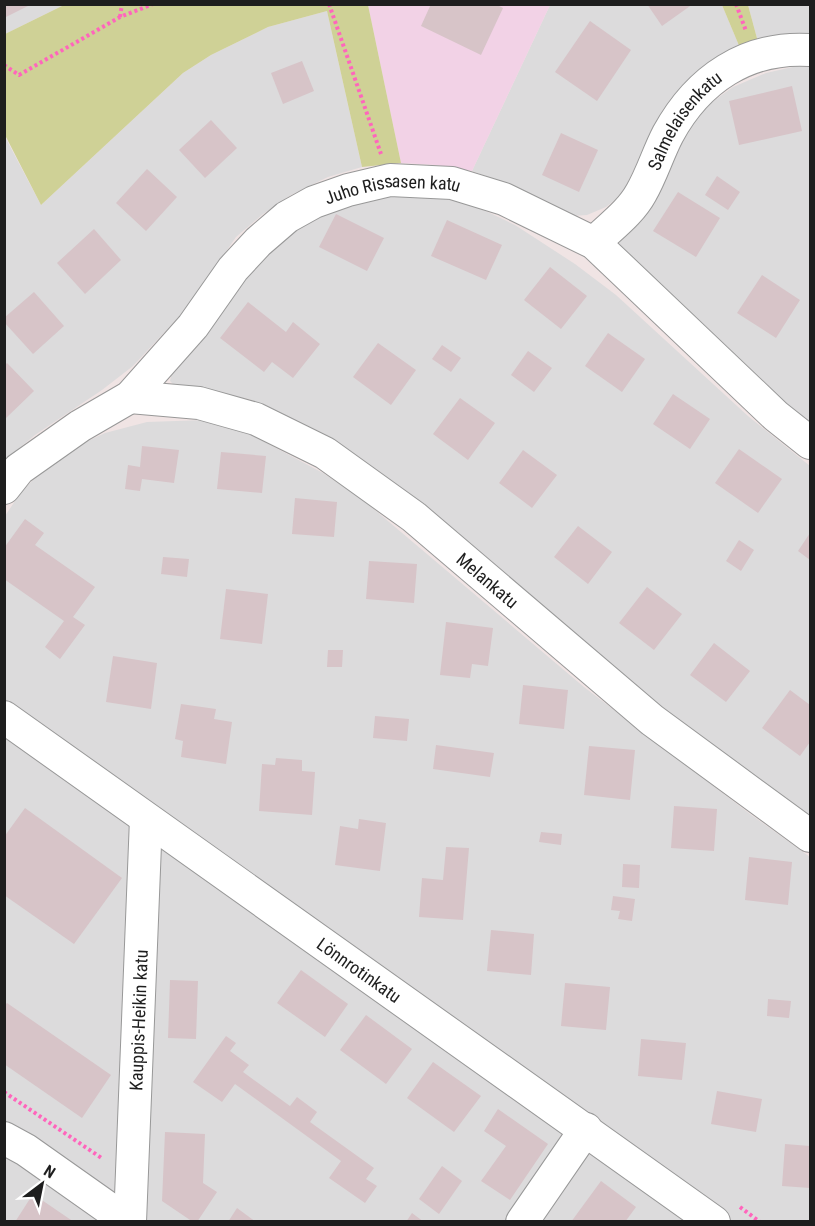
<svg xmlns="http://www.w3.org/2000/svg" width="815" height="1226" viewBox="0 0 815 1226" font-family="'Roboto Condensed',sans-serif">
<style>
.residential{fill:#dcdbdc}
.commercial{fill:#f2d2e6}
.forest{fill:#cfd196}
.building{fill:#d7c4c8}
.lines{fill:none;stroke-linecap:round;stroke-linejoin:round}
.minor-casing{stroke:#989898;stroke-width:34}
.path{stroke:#ff65bc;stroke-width:4;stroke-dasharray:3 3;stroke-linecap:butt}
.minor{stroke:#fff;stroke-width:32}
.labels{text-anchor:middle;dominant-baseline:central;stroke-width:5;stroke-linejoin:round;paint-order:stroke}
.street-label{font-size:18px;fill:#1e1e1e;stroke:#fff}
</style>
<rect width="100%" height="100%" fill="#f0e4e4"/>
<!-- residential -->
<g class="residential">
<polygon points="5,5 64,5 5,34"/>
<polygon points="550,5 722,5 740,48 712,64 686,83 663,110 625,188 616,199 606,207 587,215 573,216 559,211 497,180 472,171"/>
<polygon points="748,5 810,5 810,35 758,42"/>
<polygon points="327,11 362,167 328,177 291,195 263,214 236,237 188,307 133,366 102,390 35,435 5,460 4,135 41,205 183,73 211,55 268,27"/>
<polygon points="797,66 810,67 810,423 777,396 619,251 619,243 623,234 640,222 654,204 690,125 705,107 733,87 766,73"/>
<polygon points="408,195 434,197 465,203 490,213 515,225 575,264 616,295 748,416 810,466 810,818 725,756 655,702 380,472 303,425 249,399 177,388 170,381 172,372 195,349 258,262 296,228 335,207 378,197"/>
<polygon points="204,420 248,433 323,473 362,499 584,687 750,814 810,857 810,1221 5,1222 5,516 21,492 58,455 105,433 147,422"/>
</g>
<!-- commercial -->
<polygon class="commercial" points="548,4 550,5 472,171 436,165 401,163 368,5"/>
<!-- forest -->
<g class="forest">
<polygon points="64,5 368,5 401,163 362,167 327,11 268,27 211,55 183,73 41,205 5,135 5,34"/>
<polygon points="722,5 748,5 758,42 740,48"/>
</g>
<!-- building -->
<g class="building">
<polygon points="4,4 32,4 4,18"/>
<polygon points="431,4 495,4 503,8 481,55 421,26"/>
<polygon points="647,4 693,4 662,26"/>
<polygon points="590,21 631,50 597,101 555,72"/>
<polygon points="302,61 314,91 283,104 271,73"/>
<polygon points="792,86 802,131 739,145 729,101"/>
<polygon points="211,120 237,148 205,178 179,150"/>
<polygon points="561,133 598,150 579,192 542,175"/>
<polygon points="147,169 177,197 146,231 116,203"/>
<polygon points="717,176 740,192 728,210 705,195"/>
<polygon points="678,192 720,218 696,257 653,231"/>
<polygon points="336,214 384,238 367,271 319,247"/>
<polygon points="447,220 502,245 486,280 431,256"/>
<polygon points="94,229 121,260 85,294 57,263"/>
<polygon points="550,267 587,296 561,329 524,300"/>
<polygon points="762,275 800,300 776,338 737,313"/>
<polygon points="34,292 64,326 33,354 4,322 4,318"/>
<polygon points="248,302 286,332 293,322 320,344 293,378 272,362 264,372 220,338"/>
<polygon points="608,333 645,359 622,392 585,366"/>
<polygon points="378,343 416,370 391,405 353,377"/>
<polygon points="442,345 461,358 451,372 432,359"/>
<polygon points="528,351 552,368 534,392 511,375"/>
<polygon points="7,363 34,391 4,420 4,366"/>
<polygon points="673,394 710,419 690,449 653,424"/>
<polygon points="460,398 495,423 468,460 433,434"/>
<polygon points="142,446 179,450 174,483 142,479 140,491 125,489 128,465 140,467"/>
<polygon points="739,449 782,479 758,513 715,483"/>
<polygon points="523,450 557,475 532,508 499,483"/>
<polygon points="221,452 266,456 262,493 217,489"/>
<polygon points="295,498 337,502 334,537 292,534"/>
<polygon points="25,519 44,533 35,545 95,587 73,617 85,625 60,659 45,647 64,621 4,579 4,548"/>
<polygon points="578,526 612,552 588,584 554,557"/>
<polygon points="810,533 810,560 798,551"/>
<polygon points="739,540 754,550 741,571 726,561"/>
<polygon points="163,557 189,559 187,577 161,574"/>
<polygon points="369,561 417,564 414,603 366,599"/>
<polygon points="647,587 682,614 654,650 619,623"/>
<polygon points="226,589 268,594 262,644 220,639"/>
<polygon points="446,622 493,628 488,666 472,664 470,678 440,675"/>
<polygon points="714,643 750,671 726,702 690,675"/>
<polygon points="328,650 343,650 342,667 327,667"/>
<polygon points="113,656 157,663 151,709 106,702"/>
<polygon points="523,685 568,690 564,729 519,724"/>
<polygon points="790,690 810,705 810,742 800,756 762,728"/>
<polygon points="181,704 216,709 214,719 232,722 226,764 181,757 183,741 175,739"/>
<polygon points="375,716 409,719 407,741 373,738"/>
<polygon points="436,745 494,753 490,777 433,769"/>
<polygon points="589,746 635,750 630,800 584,795"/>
<polygon points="276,758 302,760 302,771 315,772 312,815 259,811 262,764 275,765"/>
<polygon points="674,806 717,809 714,851 671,848"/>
<polygon points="25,808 122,878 74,944 4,895 4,837"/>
<polygon points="359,819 386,823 380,871 335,865 340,826 358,829"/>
<polygon points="541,832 562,834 561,845 539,842"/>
<polygon points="446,847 469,848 463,920 419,917 422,878 443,880"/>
<polygon points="749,857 792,862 788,905 745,900"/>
<polygon points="623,864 640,865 639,888 622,887"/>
<polygon points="613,896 635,899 632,921 618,919 620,911 611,910"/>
<polygon points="491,930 534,934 531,975 487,971"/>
<polygon points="301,970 348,1004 325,1037 277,1003"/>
<polygon points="170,980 198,981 196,1039 168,1038"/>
<polygon points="565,983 610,987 606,1030 561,1026"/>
<polygon points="768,999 791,1001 789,1018 767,1016"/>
<polygon points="7,1003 111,1075 82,1118 4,1064 4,1006"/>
<polygon points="366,1015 412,1049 386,1084 340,1050"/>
<polygon points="226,1036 236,1043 230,1051 249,1065 243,1072 290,1106 297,1097 317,1112 310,1122 374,1168 366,1179 377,1186 365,1203 329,1178 341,1161 235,1084 222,1102 193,1082"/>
<polygon points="641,1039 686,1043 682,1080 638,1076"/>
<polygon points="433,1062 481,1096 454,1132 407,1098"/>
<polygon points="717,1091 762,1099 756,1132 711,1124"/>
<polygon points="498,1109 548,1144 510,1200 481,1181 506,1146 484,1131"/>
<polygon points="165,1132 205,1134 203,1183 217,1192 197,1222 193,1222 162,1201"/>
<polygon points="785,1144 810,1146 810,1188 782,1186"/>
<polygon points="442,1166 462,1181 439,1214 419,1199"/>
<polygon points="601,1181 636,1207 625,1222 571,1222"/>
<polygon points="33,1194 74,1222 15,1222"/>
<polygon points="237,1208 256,1222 228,1222"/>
<polygon points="412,1213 424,1222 406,1222"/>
</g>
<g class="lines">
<defs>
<g id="minor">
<path id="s1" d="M 594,243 C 610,227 630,213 641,193 C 652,174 658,153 668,134 C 698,79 747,46 810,50"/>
<path id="s2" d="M 130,397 L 199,403 L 256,419 L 325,453 L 414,517 L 652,720 L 810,836"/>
<path id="s3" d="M 4,488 L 19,469 L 80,426 L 130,397 L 193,326 L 233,269 L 258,242 L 287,217 L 314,202 L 348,190 L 390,180 L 452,183 L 504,199 L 594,243 L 776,416 L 810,443"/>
<path id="s4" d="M 4,717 L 714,1222"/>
<polyline points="4,1138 26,1150 128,1222"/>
<path id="s5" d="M 130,1222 L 146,819"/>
<polyline points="522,1222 586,1129"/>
</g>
</defs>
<!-- minor casing -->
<use href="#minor" class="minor-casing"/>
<!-- path -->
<g class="path">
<polyline points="329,4 381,154"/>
<polyline points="736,4 746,31"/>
<polyline points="120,17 122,4"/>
<polyline points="4,65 19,75 120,17 153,4"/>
<polyline points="4,1092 103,1159"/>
<polyline points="740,1207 760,1222"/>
</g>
<!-- minor -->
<use href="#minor" class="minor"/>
</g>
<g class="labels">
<!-- street labels -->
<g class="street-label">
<text stroke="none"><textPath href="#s1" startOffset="154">Salmelaisenkatu</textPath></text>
<text stroke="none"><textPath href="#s3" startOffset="508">Juho Rissasen katu</textPath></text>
<text stroke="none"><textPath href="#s2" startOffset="412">Melankatu</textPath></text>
<text stroke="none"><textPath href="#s4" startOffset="436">Lönnrotinkatu</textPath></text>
<text stroke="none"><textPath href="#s5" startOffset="202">Kauppis-Heikin katu</textPath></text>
</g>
</g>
<!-- border -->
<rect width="815" height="1226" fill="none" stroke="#1e1e1e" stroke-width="12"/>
<!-- north arrow -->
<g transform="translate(42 1184) rotate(32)" stroke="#ffffff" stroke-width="4.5" paint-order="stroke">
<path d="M0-4.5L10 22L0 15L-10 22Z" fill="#1e1e1e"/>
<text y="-9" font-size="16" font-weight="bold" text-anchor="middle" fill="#1e1e1e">N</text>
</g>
</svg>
